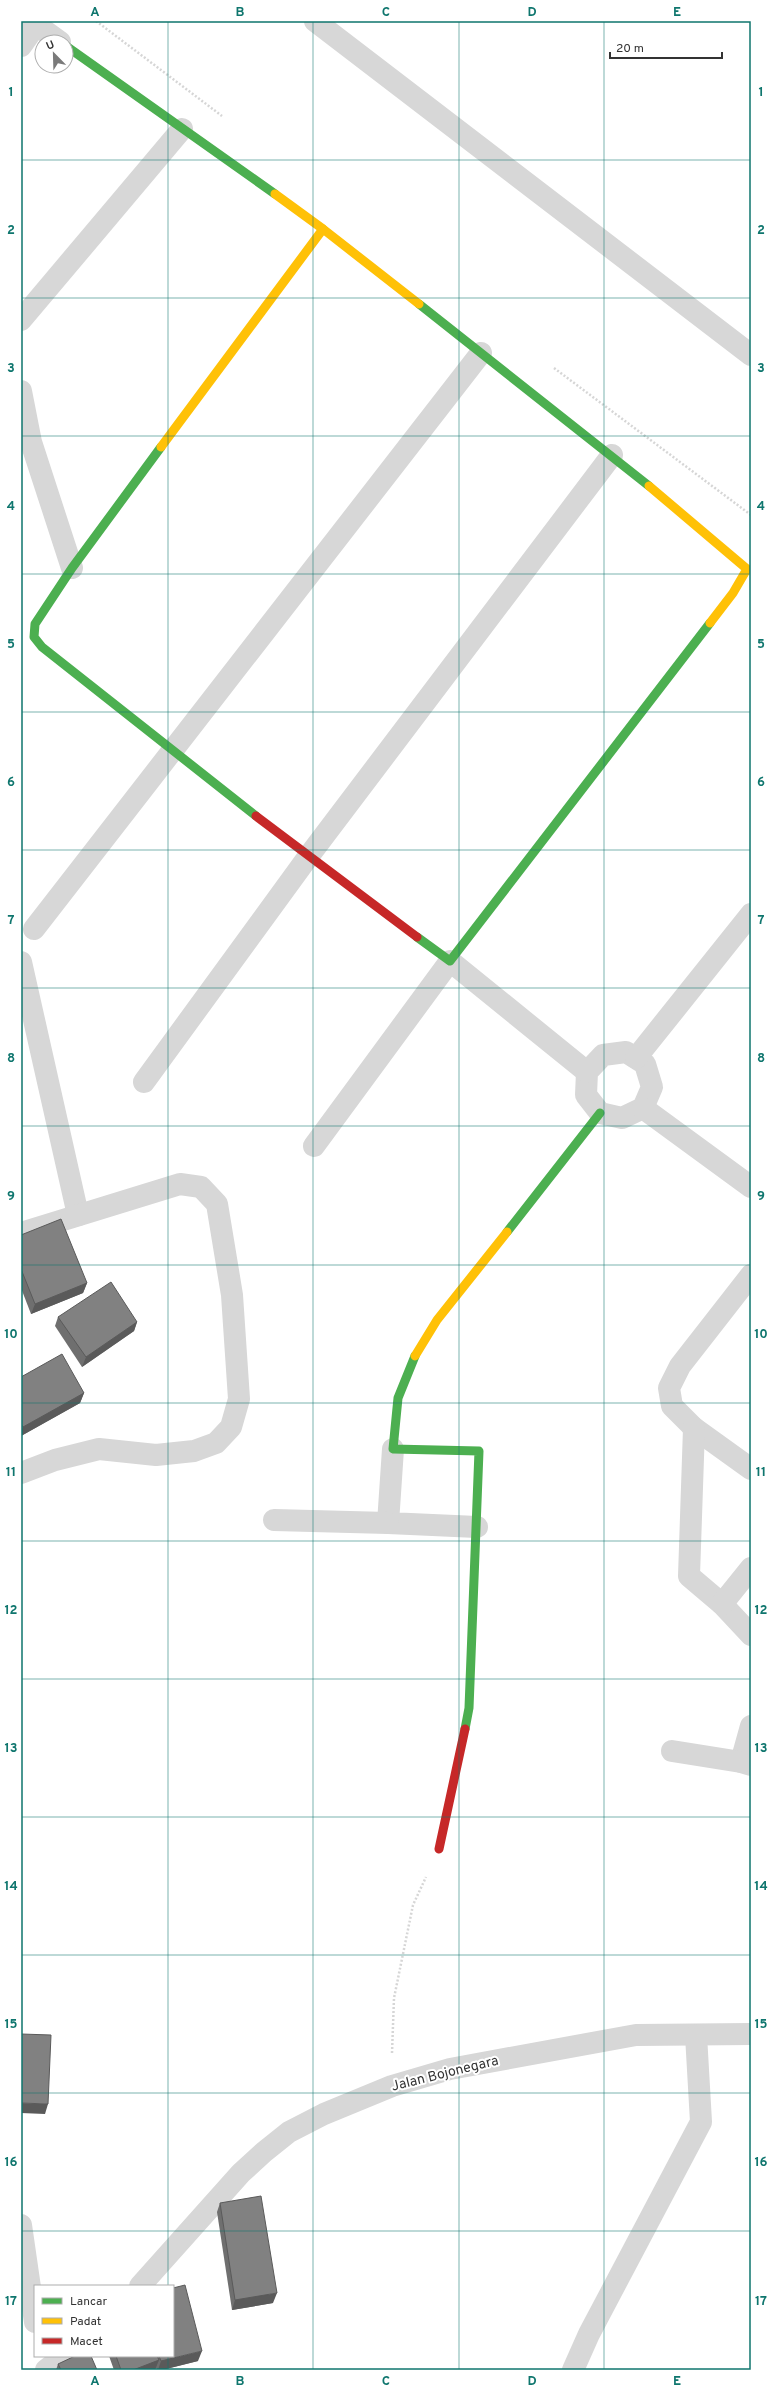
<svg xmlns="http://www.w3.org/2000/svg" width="772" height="2391" viewBox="0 0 772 2391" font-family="Overpass,sans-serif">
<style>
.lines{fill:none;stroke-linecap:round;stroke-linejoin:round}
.path{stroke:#d6d6d6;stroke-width:2.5;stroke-dasharray:2 2;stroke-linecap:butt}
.street{stroke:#d7d7d7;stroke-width:22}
.fast{stroke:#4caf50;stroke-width:9}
.slow{stroke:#ffc107;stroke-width:9}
.jam{stroke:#c62828;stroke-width:9}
.wall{fill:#6f6f6f}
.shaded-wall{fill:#5a5a5a}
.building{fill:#818181;stroke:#5a5a5a}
.grid{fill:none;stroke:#0f766e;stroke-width:1;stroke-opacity:0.55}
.labels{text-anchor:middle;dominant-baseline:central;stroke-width:4;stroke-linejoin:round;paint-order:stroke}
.street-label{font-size:14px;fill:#333;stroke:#fff}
.neatline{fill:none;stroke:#0f766e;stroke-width:1.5}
.grid-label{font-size:13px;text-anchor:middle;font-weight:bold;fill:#0f766e}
</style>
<rect width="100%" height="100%" fill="#fff"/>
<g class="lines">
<!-- path -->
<g class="path">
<polyline points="96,21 222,116"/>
<polyline points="554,368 751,515"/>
<polyline points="392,2053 394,1998 413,1905 426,1877"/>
</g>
<!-- street -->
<g class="street">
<polyline points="31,21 60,42"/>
<polyline points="315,21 751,355"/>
<polyline points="21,46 36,25"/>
<polyline points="21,320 182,129"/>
<polyline points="21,391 31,442 72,568"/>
<polyline points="34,929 481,353"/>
<polyline points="21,962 78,1215"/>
<polygon points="626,1052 645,1064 652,1087 643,1108 622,1118 600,1113 586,1095 587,1072 603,1055"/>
<polyline points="636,1058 751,914"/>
<polyline points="144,1082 308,857 612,455"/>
<polyline points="643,1108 751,1187"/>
<polyline points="314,1146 450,961 587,1072"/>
<polyline points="21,1233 180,1184 201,1187 217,1204 232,1295 239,1399 231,1427 216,1443 194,1451 156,1455 99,1449 55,1460 21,1473"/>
<polyline points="751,1275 680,1366 669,1388 672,1406 694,1428 751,1469"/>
<polyline points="694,1428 689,1576 722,1604 751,1635"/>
<polyline points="393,1449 388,1523 477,1527"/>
<polyline points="274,1520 388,1523"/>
<polyline points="722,1604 751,1568"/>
<polyline points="751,1726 741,1762 751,1765"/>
<polyline points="672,1751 741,1762"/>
<polyline points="21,2225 35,2322"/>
<polyline points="140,2286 241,2173 264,2152 289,2132 324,2114 392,2086 450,2069 636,2035 751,2034"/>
<polyline points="46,2370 64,2356"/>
<polyline points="573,2370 589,2334 701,2122 696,2035"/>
</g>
<!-- fast -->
<g class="fast">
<polyline points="66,46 275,194"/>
<polyline points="419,304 649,486"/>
<polyline points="161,447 72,568 35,624 34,637 42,647 256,816"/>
<polyline points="417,937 450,961 710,623"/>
<polyline points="507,1232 600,1113"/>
<polyline points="415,1356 398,1398 393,1449 479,1451 469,1708 465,1729"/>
</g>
<!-- slow -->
<g class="slow">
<polyline points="275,194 323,229 419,304"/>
<polyline points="161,447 323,229"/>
<polyline points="649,486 747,569 733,593 710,623"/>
<polyline points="415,1356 437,1320 507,1232"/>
</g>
<!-- jam -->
<g class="jam">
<polyline points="256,816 417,937"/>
<polyline points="439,1849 465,1729"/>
</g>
</g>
<!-- wall -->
<g class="wall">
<polygon points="21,1235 87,1283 83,1293 31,1314 21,1288"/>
<polygon points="58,1317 137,1322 134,1331 82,1367 55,1326"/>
<polygon points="21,1377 84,1393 80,1403 21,1436"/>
<polygon points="220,2203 273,2303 232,2310 217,2212"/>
<polygon points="109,2356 173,2356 198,2361 162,2370 157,2370 156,2368 155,2370 114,2370"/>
<polygon points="58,2364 97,2370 56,2370"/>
</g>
<!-- shaded-wall -->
<g class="shaded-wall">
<polygon points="87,1283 83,1293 31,1314 35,1304"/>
<polygon points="137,1322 134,1331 82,1367 86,1357"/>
<polygon points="84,1393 80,1403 21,1436 21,1431 23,1427"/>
<polygon points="21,2103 48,2104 45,2114 21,2113"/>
<polygon points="277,2293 273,2303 232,2310 235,2300"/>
<polygon points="202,2351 198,2361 162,2370 158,2370 161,2361"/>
<polygon points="159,2360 155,2370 133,2370"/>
</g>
<!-- building -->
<g class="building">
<polygon points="61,1219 87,1283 35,1304 21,1269 21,1235"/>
<polygon points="111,1282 137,1322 86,1357 58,1317"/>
<polygon points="62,1354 84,1393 23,1427 21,1424 21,1377"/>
<polygon points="21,2034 51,2035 48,2104 21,2103"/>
<polygon points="261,2196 277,2293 235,2300 220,2203"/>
<polygon points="185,2285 202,2351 161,2361 159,2356 173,2356 173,2288"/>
<polygon points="75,2356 91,2356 97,2370 61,2370 58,2364"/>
<polygon points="116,2356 157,2356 159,2360 133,2370 121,2370"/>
</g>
<!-- grid -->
<path class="grid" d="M 168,21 L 168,2286M 313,21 L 313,2370M 459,21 L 459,2370M 604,21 L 604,2370M 21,160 L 751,160M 21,298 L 751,298M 21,436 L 751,436M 21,574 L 751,574M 21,712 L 751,712M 21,850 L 751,850M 21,988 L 751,988M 21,1126 L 751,1126M 21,1265 L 751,1265M 21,1403 L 751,1403M 21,1541 L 751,1541M 21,1679 L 751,1679M 21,1817 L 751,1817M 21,1955 L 751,1955M 21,2093 L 751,2093M 21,2231 L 751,2231M 168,2356 L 168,2370"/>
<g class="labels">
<!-- street labels -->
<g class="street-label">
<text transform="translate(445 2074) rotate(-14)">Jalan Bojonegara</text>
</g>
</g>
<!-- border -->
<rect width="772" height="2391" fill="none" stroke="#ffffff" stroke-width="44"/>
<!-- legend -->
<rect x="34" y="2285" width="140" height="72" fill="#ffffff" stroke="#adadad"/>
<rect x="42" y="2298" width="20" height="6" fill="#4caf50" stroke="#adadad"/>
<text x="70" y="2305" font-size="12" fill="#333333">Lancar</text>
<rect x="42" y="2318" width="20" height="6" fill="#ffc107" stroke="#adadad"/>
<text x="70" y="2325" font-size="12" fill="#333333">Padat</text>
<rect x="42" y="2338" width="20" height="6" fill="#c62828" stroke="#adadad"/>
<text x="70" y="2345" font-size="12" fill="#333333">Macet</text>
<!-- north arrow -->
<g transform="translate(54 54) rotate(337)"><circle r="19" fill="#ffffff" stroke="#adadad"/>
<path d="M0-3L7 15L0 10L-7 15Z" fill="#7a7a7a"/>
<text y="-6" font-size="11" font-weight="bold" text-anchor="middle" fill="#333333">U</text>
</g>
<!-- scale -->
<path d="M610 52v6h112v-6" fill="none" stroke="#333333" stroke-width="2"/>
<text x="616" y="52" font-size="12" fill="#333333" stroke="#ffffff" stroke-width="3" paint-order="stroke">20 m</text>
<rect x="22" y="22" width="728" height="2347" class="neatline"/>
<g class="grid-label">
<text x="95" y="16">A</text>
<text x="240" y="16">B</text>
<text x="386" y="16">C</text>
<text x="532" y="16">D</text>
<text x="677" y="16">E</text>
<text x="11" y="96">1</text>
<text x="761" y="96">1</text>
<text x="11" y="234">2</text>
<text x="761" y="234">2</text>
<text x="11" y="372">3</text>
<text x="761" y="372">3</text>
<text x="11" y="510">4</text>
<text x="761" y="510">4</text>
<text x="11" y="648">5</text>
<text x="761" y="648">5</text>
<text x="11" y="786">6</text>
<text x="761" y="786">6</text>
<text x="11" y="924">7</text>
<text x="761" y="924">7</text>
<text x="11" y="1062">8</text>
<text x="761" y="1062">8</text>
<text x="11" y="1200">9</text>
<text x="761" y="1200">9</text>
<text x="11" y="1338">10</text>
<text x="761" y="1338">10</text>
<text x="11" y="1476">11</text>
<text x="761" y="1476">11</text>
<text x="11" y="1614">12</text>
<text x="761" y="1614">12</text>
<text x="11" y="1752">13</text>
<text x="761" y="1752">13</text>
<text x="11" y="1890">14</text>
<text x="761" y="1890">14</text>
<text x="11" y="2028">15</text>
<text x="761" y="2028">15</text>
<text x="11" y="2166">16</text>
<text x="761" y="2166">16</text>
<text x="11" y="2305">17</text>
<text x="761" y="2305">17</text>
<text x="95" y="2385">A</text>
<text x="240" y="2385">B</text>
<text x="386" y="2385">C</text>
<text x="532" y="2385">D</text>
<text x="677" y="2385">E</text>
</g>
</svg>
